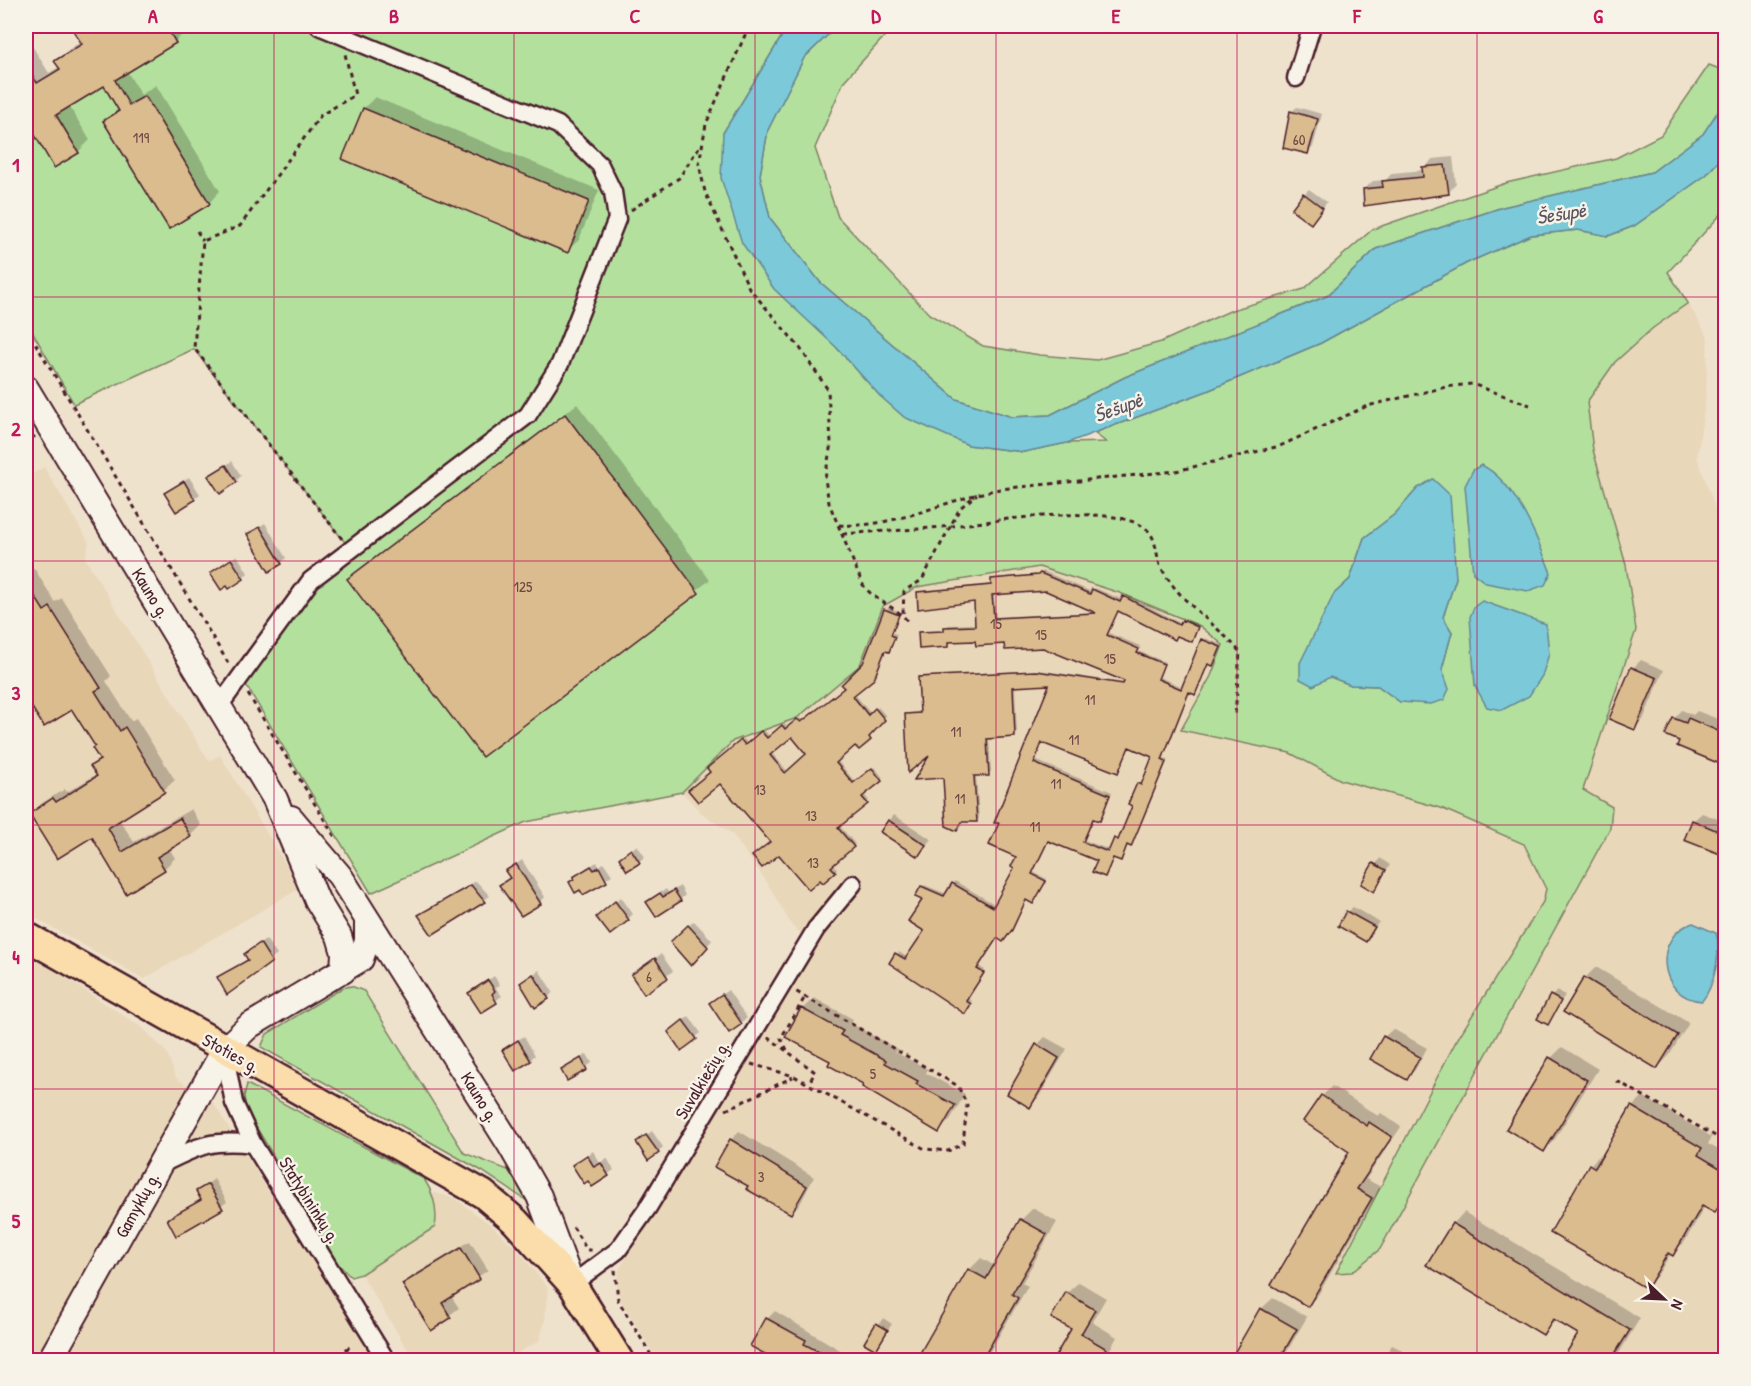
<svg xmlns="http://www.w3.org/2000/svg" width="1751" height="1386" viewBox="0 0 1751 1386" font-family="'Patrick Hand',sans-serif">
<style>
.built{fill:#e9d7ba}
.green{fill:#b4e09e;stroke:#7f8064;stroke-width:1.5;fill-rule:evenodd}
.water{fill:#7bcad9;stroke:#678693;stroke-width:1.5}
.shadow{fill:#0003;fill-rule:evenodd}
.building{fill:#dbbc8e;stroke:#4a1f2b;stroke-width:1.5;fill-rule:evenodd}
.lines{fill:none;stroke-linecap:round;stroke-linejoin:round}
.street-casing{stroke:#4a1f2b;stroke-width:21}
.secondary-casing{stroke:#4a1f2b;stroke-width:28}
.primary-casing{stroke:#4a1f2b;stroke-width:32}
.path{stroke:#4a1f2b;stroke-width:3;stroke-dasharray:4.5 4.5;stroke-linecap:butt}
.street{stroke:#f7f3e8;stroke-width:16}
.secondary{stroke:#f7f3e8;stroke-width:24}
.primary{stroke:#faddab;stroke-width:27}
.grid{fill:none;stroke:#c2185b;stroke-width:1.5;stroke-opacity:0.55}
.labels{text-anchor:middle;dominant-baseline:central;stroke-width:5;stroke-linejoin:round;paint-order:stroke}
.number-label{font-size:15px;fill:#6e4644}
.street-label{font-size:18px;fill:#4a1f2b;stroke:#f7f3e8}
.water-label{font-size:20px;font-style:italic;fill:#59525f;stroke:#f7f3e8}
.neatline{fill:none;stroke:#c2185b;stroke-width:2}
.grid-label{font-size:20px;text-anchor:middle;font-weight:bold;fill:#c2185b}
</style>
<rect width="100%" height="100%" fill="#efe2cd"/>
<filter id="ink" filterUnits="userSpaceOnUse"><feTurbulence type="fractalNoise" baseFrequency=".0167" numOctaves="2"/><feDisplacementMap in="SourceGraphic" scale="12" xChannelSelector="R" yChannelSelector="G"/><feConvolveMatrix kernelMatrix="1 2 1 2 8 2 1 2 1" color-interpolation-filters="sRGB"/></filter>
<g filter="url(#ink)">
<!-- built -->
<g class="built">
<polygon points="1688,303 1708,337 1706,396 1697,457 1723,529 1726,527 1725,1360 657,1360 621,1301 617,1288 618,1273 626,1257 618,1250 809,940 792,926 766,881 732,834 700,812 682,792 733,741 797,718 860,665 883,606 917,587 1039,567 1120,593 1201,626 1223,646 1211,676 1182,730 1290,753 1341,780 1441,808 1524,844 1546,889 1543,902 1455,1043 1337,1273 1380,1249 1610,828 1583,791 1636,630 1626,565 1593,450 1587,402 1615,362 1653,328"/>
<polygon points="44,467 87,539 89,544 85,558 209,761 220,755 300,888 144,979 26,913 26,478"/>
<polygon points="26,952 143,1028 167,1053 176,1078 211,1099 375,1360 26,1360"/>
<polygon points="432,1192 454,1198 490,1224 517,1249 548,1288 545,1321 539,1341 505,1360 414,1360 361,1274 435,1227 437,1215"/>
</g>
<!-- green -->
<g class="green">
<path d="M 166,26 L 788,26 L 723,133 L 837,348 L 880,396 L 968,445 L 1024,452 L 1067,443 L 1106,442 L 1094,433 L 1207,391 L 1321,343 L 1467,263 L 1531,235 L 1578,230 L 1608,236 L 1634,226 L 1706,175 L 1725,154 L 1725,210 L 1668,272 L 1688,303 L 1653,328 L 1615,362 L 1587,402 L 1593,450 L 1626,565 L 1636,630 L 1583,790 L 1612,807 L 1610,828 L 1380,1249 L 1352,1272 L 1336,1273 L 1455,1043 L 1543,902 L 1546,889 L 1524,844 L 1441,808 L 1341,780 L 1290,753 L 1181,730 L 1211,676 L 1223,645 L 1200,626 L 1120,593 L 1039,567 L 917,587 L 883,606 L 860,665 L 797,718 L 733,741 L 682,792 L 526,822 L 371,893 L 240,675 L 311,580 L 351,550 L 194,349 L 74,404 L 26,321 L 26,120 L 55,167 L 79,153 L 56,115 L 104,86 L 119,111 L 103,121 L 169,229 L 210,204 L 145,96 L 129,105 L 115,80 L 176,43 ZM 1418,488 L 1456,578 L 1443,617 L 1452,632 L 1442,669 L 1448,689 L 1400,702 L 1378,686 L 1351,685 L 1330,677 L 1334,594 L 1350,579 L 1364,538 L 1395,514 Z"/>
<polygon points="837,26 894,26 844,81 815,148 838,217 929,314 983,346 1040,355 1097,360 1161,342 1232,310 1304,289 1373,229 1506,183 1616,158 1661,135 1709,65 1725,71 1725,101 1703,134 1652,172 1503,207 1376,249 1327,296 1125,377 1050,415 1012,417 956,399 820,282 770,218 760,175 768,130 804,58"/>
<polygon points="351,986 364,991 464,1153 508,1170 530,1203 482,1171 261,1047 267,1034 342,988"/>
<path d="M 247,1084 L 424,1179 C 434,1194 438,1209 435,1227 L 361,1274 L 351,1277 L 338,1264 L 246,1110 L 244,1096 Z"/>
</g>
<!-- water -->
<g class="water">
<polygon points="788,26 837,26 804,58 768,130 760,175 770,218 820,282 956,399 1012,417 1050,415 1125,377 1327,296 1376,249 1503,207 1652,172 1703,134 1725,101 1725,154 1706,175 1634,226 1608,236 1578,230 1531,235 1467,263 1321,343 1207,391 1067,443 1024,452 968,445 904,417 880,396 837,348 774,289 742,243 721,178 723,133"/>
<path d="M 1481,465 C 1515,480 1538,540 1551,573 L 1545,585 L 1528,591 L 1486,583 L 1473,573 L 1465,486 L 1473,470 Z"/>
<polygon points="1433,479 1450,495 1456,578 1443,617 1452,632 1442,669 1449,689 1444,700 1431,704 1400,702 1378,686 1351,685 1330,677 1313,686 1300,679 1300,663 1334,594 1350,579 1364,538 1395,514 1418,488"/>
<polygon points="1482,601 1546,624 1549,654 1542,676 1529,696 1502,710 1487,707 1475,686 1470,617 1474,607"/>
<path d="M 1693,923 L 1716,933 C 1722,950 1714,987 1702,1001 C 1657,998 1652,935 1693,923 Z"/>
</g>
<!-- shadow -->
<g class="shadow">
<polygon points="73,26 184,26 186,30 175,42 127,71 141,95 156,85 220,191 209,203 105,121 119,108 105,84 69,106 90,140 78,152 55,166 26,117 26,36 49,73 60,66 56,61 68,50 82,41"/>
<polygon points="375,97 599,190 579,240 567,251 364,108"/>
<polygon points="1297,107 1322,114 1313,147 1308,153 1291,112"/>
<polygon points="1453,157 1456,184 1448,193 1364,189 1373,181 1386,180 1392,173 1424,170 1432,159"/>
<polygon points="1309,189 1327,202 1316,217 1304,194"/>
<polygon points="577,404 710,580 482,755 349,579"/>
<polygon points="232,461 241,476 236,481 210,476"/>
<polygon points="189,477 200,494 194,499 166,493"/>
<polygon points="265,523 286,558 281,563 249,534"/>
<polygon points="237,555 248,573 243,578 212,573"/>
<polygon points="34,568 55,602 62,598 111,676 106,681 131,721 136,718 175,780 164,790 119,819 134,842 191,809 201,825 190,836 169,848 175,858 164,869 127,892 92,835 31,814 42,803 65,789 67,792 97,774 92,766 100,757 96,746 72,708 44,725 26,696 26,569"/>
<path d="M 1043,571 L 1092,592 L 1095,588 L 1123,600 L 1127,595 L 1182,624 L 1185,619 L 1199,625 L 1191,641 L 1118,610 L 1109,633 L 1140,646 L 1138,651 L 1165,662 L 1159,677 L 1183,687 L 1202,640 L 1205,638 L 1222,645 L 1215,662 L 1209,662 L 1197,691 L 1195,693 L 1190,691 L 1163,758 L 1168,759 L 1133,843 L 1128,844 L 1121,859 L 1114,857 L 1105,876 L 1099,860 L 1049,839 L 1033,872 L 1047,879 L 1035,900 L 1027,899 L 1014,926 L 1003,940 L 997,936 L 978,966 L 985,970 L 967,998 L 972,1001 L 967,1010 L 891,962 L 899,952 L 908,958 L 926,930 L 922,887 L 924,885 L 947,894 L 955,881 L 996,905 L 1016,867 L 1018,856 L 991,844 L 1051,683 L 1015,685 L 1017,734 L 989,737 L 991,772 L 976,775 L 979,819 L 963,820 L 957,830 L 945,777 L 935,751 L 907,714 L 921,711 L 919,678 L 1039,670 L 1125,683 L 1125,680 L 1043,646 L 977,640 L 950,641 L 948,646 L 920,633 L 946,630 L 948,625 L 976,624 L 975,600 L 918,593 L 992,584 L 994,578 L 1041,574 ZM 1046,589 L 1097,612 L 996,617 L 994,593 ZM 1042,742 L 1118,772 L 1130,746 L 1154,756 L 1143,783 L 1138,784 L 1134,805 L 1120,838 L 1115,839 L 1110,850 L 1084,840 L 1094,817 L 1101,817 L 1112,792 L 1035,760 Z"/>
<path d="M 888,607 L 900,612 L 892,633 L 897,634 L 891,648 L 886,649 L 875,675 L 854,693 L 871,714 L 878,707 L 886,716 L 870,734 L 870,738 L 859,748 L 855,744 L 837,760 L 855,782 L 875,767 L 883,778 L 864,794 L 869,801 L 839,825 L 855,844 L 833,864 L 837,869 L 823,881 L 779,852 L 712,772 L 711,766 L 744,739 L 748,744 L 764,730 L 770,737 L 785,724 L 788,728 L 800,718 L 803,721 L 846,688 L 865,664 ZM 792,735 L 808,754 L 788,772 L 771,752 Z"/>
<polygon points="1641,660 1664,670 1643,720 1635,728 1633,668"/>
<polygon points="1682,710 1693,715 1697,711 1726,722 1726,764 1679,745 1681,740 1674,719"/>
<polygon points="1702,813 1726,822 1726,854 1686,839 1693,821"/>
<polygon points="894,815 931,839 918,855 882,831"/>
<polygon points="637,845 645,857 628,869 621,858"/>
<polygon points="1380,858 1390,865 1374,890 1363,884"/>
<polygon points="522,860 545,897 540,903 501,885 511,877 507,871"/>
<polygon points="597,862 599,866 604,863 612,875 584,893 571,882 580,872"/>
<polygon points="476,881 490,896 433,933 420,915"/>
<polygon points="680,886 685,895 680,900 648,902 666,889 669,893"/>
<polygon points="621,897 633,914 628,919 603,912"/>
<polygon points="1353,907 1379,922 1366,940 1347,912"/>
<polygon points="694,921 712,940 697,959 672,942"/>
<polygon points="266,939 277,955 228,992 219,978 249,958 246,954"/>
<polygon points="661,954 673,971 644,992 633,975"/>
<polygon points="1596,967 1689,1023 1669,1056 1657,1068 1585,978"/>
<polygon points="539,970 553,992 548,998 522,983"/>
<polygon points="494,976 500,985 496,988 502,996 481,1011 470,993"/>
<polygon points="728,990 747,1018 741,1023 717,998"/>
<polygon points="1557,991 1565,995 1548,1023 1552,996"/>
<polygon points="814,998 853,1019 851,1023 897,1049 895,1052 928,1069 926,1073 965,1094 950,1120 939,1131 832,1061 802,1009"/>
<polygon points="689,1016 701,1033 681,1049 675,1027"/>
<polygon points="1393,1029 1427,1048 1415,1070 1407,1078 1384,1037"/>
<polygon points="524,1036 535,1055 530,1060 504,1050"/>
<polygon points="1045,1037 1067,1049 1038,1098 1030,1106 1037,1045"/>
<polygon points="1562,1047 1598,1069 1555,1139 1544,1150 1551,1058"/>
<polygon points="587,1054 592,1063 568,1079 563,1070"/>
<polygon points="1332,1086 1378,1116 1381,1113 1401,1127 1366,1179 1381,1187 1318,1295 1308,1305 1351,1151 1322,1096"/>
<polygon points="1643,1096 1712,1137 1708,1144 1726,1154 1725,1200 1714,1211 1705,1206 1684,1243 1671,1253 1657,1276 1646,1287 1590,1165 1601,1154 1603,1156 1632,1107"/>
<polygon points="652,1131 663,1147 658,1152 638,1142"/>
<polygon points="739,1131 814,1177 800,1204 791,1212 717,1166 731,1140"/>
<polygon points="593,1151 600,1163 607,1158 614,1170 592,1185 574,1165"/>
<polygon points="214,1179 227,1202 177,1234 169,1219 202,1198 198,1191"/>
<polygon points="1033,1208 1057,1222 1022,1283 1028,1286 985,1360 917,1360 970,1269 981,1258 995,1266 1021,1220"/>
<polygon points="1464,1212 1640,1318 1615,1360 1563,1360 1580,1333 1556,1319 1543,1333 1453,1224"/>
<polygon points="470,1241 488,1270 451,1296 459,1308 431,1329 404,1285 412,1276"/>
<polygon points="1079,1282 1106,1298 1092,1322 1117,1337 1104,1360 1054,1360 1073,1329 1067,1293"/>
<polygon points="1273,1298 1307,1317 1282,1360 1232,1360 1261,1309"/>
<polygon points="775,1311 850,1356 848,1360 779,1360 752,1346 767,1319"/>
<polygon points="883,1318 892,1324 876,1348 867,1342"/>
<polygon points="1392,1345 1402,1350 1399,1355 1409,1360 1381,1360"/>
</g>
<!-- building -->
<g class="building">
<polygon points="70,26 166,26 176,43 115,80 129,105 145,96 210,204 169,229 103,121 119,111 104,86 56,115 79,153 54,168 26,120 26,64 37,83 60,69 54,61 82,44"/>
<polygon points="363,108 589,201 568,253 342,159"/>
<polygon points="1290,111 1318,119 1308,154 1283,148"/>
<polygon points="1445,165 1449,194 1364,206 1363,189 1383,187 1382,181 1423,177 1422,167"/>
<polygon points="1303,193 1323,208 1311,224 1291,209"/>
<polygon points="565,414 699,593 482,757 347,579"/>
<polygon points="226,465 237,482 220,494 208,476"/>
<polygon points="184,481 195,500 176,512 164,493"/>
<polygon points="260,527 282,564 269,572 247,534"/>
<polygon points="231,559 244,579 229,589 227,586 221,590 210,573"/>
<path d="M 1040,573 L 1090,594 L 1092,589 L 1120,602 L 1123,596 L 1179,625 L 1182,620 L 1198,627 L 1192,642 L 1177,636 L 1175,640 L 1118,611 L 1107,635 L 1139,649 L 1137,653 L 1164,664 L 1158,679 L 1181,689 L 1201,639 L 1221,647 L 1213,666 L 1208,664 L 1195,695 L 1189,692 L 1162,760 L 1166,762 L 1131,847 L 1127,845 L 1121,861 L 1113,858 L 1105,877 L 1092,872 L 1097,861 L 1048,841 L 1032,874 L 1046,881 L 1033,904 L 1026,900 L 1012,930 L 1003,942 L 997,938 L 977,969 L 984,973 L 966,1001 L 971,1004 L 965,1014 L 889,963 L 895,953 L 905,959 L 924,931 L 908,921 L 922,900 L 915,897 L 921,886 L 944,896 L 952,883 L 993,907 L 1014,868 L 1011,866 L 1016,857 L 989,845 L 999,823 L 994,823 L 1049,685 L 1013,687 L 1015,737 L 987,739 L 989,776 L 974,776 L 977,822 L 962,822 L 957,831 L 946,826 L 943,778 L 914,780 L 929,756 L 908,773 L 905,714 L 920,713 L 918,677 L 1036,671 L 1123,684 L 1124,681 L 1043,648 L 1005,650 L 1004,644 L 976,646 L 975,641 L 948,642 L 948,647 L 919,649 L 918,632 L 944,631 L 944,627 L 975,626 L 974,602 L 918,609 L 917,592 L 991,585 L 991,579 L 1038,575 ZM 1046,591 L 1096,613 L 994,618 L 992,595 ZM 1042,743 L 1118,773 L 1129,747 L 1152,757 L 1141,785 L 1137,783 L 1128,804 L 1132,806 L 1118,840 L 1114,838 L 1108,852 L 1083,842 L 1093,819 L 1100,821 L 1110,795 L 1034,763 Z"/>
<polygon points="26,582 44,611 50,607 101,688 95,691 120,731 125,727 165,792 108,828 122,852 180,818 191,837 157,857 165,870 126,894 92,837 57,859 29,814 53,798 56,802 97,776 90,766 100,760 92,748 95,746 72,710 44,727 26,698"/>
<path d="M 884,609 L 899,615 L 891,635 L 895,637 L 889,652 L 885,651 L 874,679 L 853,696 L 868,715 L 875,708 L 885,720 L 869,737 L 871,740 L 859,750 L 855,746 L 836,763 L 853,783 L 872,768 L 882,781 L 862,797 L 868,804 L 838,828 L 854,847 L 831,867 L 836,872 L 823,883 L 820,880 L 809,890 L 779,855 L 762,868 L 752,856 L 770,842 L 720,784 L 698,802 L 688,790 L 710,772 L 707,768 L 741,740 L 745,745 L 761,731 L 767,738 L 782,725 L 785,729 L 797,719 L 801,722 L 844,688 L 841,685 L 863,663 ZM 792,737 L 806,754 L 785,773 L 770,755 Z"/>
<polygon points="1631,667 1657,678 1635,730 1609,719"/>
<polygon points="1673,718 1686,723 1688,718 1725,734 1725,766 1677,746 1679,741 1665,735"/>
<polygon points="888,820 926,845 918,857 880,832"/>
<polygon points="1692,820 1725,834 1725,856 1684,840"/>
<polygon points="631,849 640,863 627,871 619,858"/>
<polygon points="1373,863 1386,870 1374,892 1361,884"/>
<polygon points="516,864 541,904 521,916 499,885 510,878 505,871"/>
<polygon points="591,866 594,870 599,867 607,882 583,895 580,890 575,893 569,882 574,879 573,877"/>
<polygon points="471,885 485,902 432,935 418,915"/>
<polygon points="674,890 681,901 656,917 646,902 660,893 663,897"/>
<polygon points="615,901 629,920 610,935 596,917"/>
<polygon points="1346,911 1375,927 1366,942 1338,926"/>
<polygon points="688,925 708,947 691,966 670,942"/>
<polygon points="260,943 272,962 227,995 217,977 248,960 244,954"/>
<polygon points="655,958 668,978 644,994 631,975"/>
<polygon points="533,974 549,999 535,1008 520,983"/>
<polygon points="1584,977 1678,1035 1657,1069 1563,1012"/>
<polygon points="488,980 495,991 492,994 497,1003 481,1013 468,993"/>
<polygon points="722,994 742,1024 729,1033 709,1003"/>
<polygon points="1550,995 1561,1001 1548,1025 1537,1019"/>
<polygon points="801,1008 843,1031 840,1035 886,1060 885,1063 918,1081 916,1084 955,1105 939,1133 862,1087 863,1084 828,1065 830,1061 785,1037"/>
<polygon points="683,1020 697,1039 681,1051 668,1032"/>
<polygon points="1383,1036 1420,1057 1407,1080 1370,1059"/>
<polygon points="518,1040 531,1061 515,1071 502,1050"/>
<polygon points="1036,1044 1059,1058 1030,1108 1007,1094"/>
<polygon points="1549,1057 1587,1080 1544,1152 1506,1129"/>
<polygon points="581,1058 587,1070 567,1081 561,1070"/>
<polygon points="1321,1095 1367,1126 1369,1122 1392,1137 1357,1189 1372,1198 1308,1307 1271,1285 1349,1152 1303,1121"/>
<polygon points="1631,1106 1702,1148 1698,1155 1725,1171 1725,1194 1715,1213 1702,1206 1673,1256 1668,1253 1647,1289 1550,1233 1589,1164 1595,1168"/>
<polygon points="646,1135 659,1153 648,1161 636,1142"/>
<polygon points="730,1139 807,1186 791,1214 746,1189 748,1186 714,1167"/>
<polygon points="587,1155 594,1167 601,1163 609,1176 592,1187 588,1181 584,1184 572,1165"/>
<polygon points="208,1184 223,1209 176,1236 167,1219 201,1200 196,1191"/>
<polygon points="1020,1219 1047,1234 1012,1294 1018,1298 982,1360 916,1360 968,1269 986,1279"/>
<polygon points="1452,1223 1630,1330 1611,1360 1562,1360 1578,1334 1553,1319 1543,1335 1426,1265"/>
<polygon points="461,1248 480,1279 442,1303 451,1318 431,1331 402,1284"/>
<polygon points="1066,1292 1095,1310 1081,1334 1107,1349 1100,1360 1053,1360 1071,1329 1051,1318"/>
<polygon points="1260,1308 1297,1329 1279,1360 1230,1360"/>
<polygon points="766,1318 806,1340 804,1344 835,1360 776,1360 750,1346"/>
<polygon points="876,1323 888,1330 876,1350 864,1343"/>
</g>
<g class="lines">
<defs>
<g id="street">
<polyline points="1296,78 1312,26"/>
<polyline points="220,705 311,580 528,415 560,364 617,219 613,192 600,165 558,125 319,26"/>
<polyline points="224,1050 234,1103 253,1144 386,1360"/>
<path d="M 160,1165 C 198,1146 210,1139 253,1144"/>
<polyline points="572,1284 618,1250 647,1209 816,929 853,884"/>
</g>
<g id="secondary">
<polyline points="26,388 275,799 317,900 339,936 344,953 343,971"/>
<polyline points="291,818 340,876 510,1145 539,1196 570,1279"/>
<polyline points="50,1360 224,1050 249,1026 361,959 367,941 367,921"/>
</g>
<polyline id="primary" points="26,936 483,1194 515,1221 572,1284 619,1360"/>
</defs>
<!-- street casing -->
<use href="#street" class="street-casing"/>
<!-- secondary casing -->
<use href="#secondary" class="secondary-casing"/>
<!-- primary casing -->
<use href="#primary" class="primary-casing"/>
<!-- path -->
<g class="path">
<path d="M 749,26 L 706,124 L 699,164 L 705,192 L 749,288 L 800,348 L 828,390 L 831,443 L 825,479 L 829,503 L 862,583 C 873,602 896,605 909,623"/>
<polyline points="631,210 679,178 701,144"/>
<polyline points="197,231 203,241"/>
<polyline points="26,328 230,666"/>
<polyline points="26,443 35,436"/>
<path d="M 839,525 C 894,529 946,499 1000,489 L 1176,471 L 1280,446 L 1367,406 L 1446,387 L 1472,384 L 1530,405"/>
<path d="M 843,534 C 879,531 916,530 952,526 C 996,521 1110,502 1145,528 C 1158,537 1155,557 1162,569 C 1180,603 1216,623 1240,652 L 1235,715"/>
<polyline points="342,539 194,348 203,241 240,226 321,115 355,95 345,54"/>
<polyline points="903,613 904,591 922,580 960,508 977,494"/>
<polyline points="248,694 336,839"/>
<polyline points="768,1037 815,1072 809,1083"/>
<polyline points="787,1050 781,1038 805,997"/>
<polyline points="751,1064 794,1076 925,1149 948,1151 963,1144 967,1105 958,1086 795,991"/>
<polyline points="1617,1081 1726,1142"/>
<polyline points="726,1110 793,1077"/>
<polyline points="573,1227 587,1250 592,1250"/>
<polyline points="615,1270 618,1300 654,1360"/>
<polyline points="331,1360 351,1346"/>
</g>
<!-- street -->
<use href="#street" class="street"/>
<!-- secondary -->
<use href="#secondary" class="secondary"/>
<!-- primary -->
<use href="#primary" class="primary"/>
</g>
</g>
<!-- grid -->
<path class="grid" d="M 274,26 L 274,1360M 514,26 L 514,1360M 755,26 L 755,1360M 996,26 L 996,1360M 1237,26 L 1237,1360M 1477,26 L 1477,1360M 26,297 L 1726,297M 26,561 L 1726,561M 26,825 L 1726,825M 26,1089 L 1726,1089"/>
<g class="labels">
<!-- number labels -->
<g class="number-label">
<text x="141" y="137">119</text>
<text x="1299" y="139">60</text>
<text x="523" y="586">125</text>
<text x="996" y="623">15</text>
<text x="1041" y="634">15</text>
<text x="1110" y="658">15</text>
<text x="1090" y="699">11</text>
<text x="956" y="731">11</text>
<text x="1074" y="739">11</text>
<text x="1056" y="783">11</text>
<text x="760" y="789">13</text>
<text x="960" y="798">11</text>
<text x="811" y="815">13</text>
<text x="1035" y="826">11</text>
<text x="813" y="862">13</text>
<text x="649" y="976">6</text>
<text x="873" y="1073">5</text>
<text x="761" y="1176">3</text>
</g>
<!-- street labels -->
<g class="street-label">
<text transform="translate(151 593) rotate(58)">Kauno g.</text>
<text transform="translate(231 1053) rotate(29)">Stoties g.</text>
<text transform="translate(702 1080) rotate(-59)">Suvalkiečių g.</text>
<text transform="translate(480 1097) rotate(58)">Kauno g.</text>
<text transform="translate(310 1200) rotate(58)">Statybininkų g.</text>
<text transform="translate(137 1205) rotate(-61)">Gamyklų g.</text>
</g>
<!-- water labels -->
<g class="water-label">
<text transform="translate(1561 213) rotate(-9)">Šešupė</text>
<text transform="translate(1118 407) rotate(-20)">Šešupė</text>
</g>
</g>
<!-- margin -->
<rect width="1751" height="1386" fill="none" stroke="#f7f3e8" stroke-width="66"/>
<!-- north arrow -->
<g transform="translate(1664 1299) rotate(113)" stroke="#f7f3e8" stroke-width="4.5" paint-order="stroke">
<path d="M0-4.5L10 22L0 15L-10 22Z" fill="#4a1f2b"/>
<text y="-9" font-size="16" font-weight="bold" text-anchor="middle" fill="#4a1f2b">N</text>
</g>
<rect x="33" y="33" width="1685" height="1320" class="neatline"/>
<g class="grid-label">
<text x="153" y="23">A</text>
<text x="394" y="23">B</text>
<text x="635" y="23">C</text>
<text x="876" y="23">D</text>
<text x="1116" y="23">E</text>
<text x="1357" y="23">F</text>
<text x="1598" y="23">G</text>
<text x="16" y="172">1</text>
<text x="16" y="436">2</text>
<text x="16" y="700">3</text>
<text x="16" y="964">4</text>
<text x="16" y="1228">5</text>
</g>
</svg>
